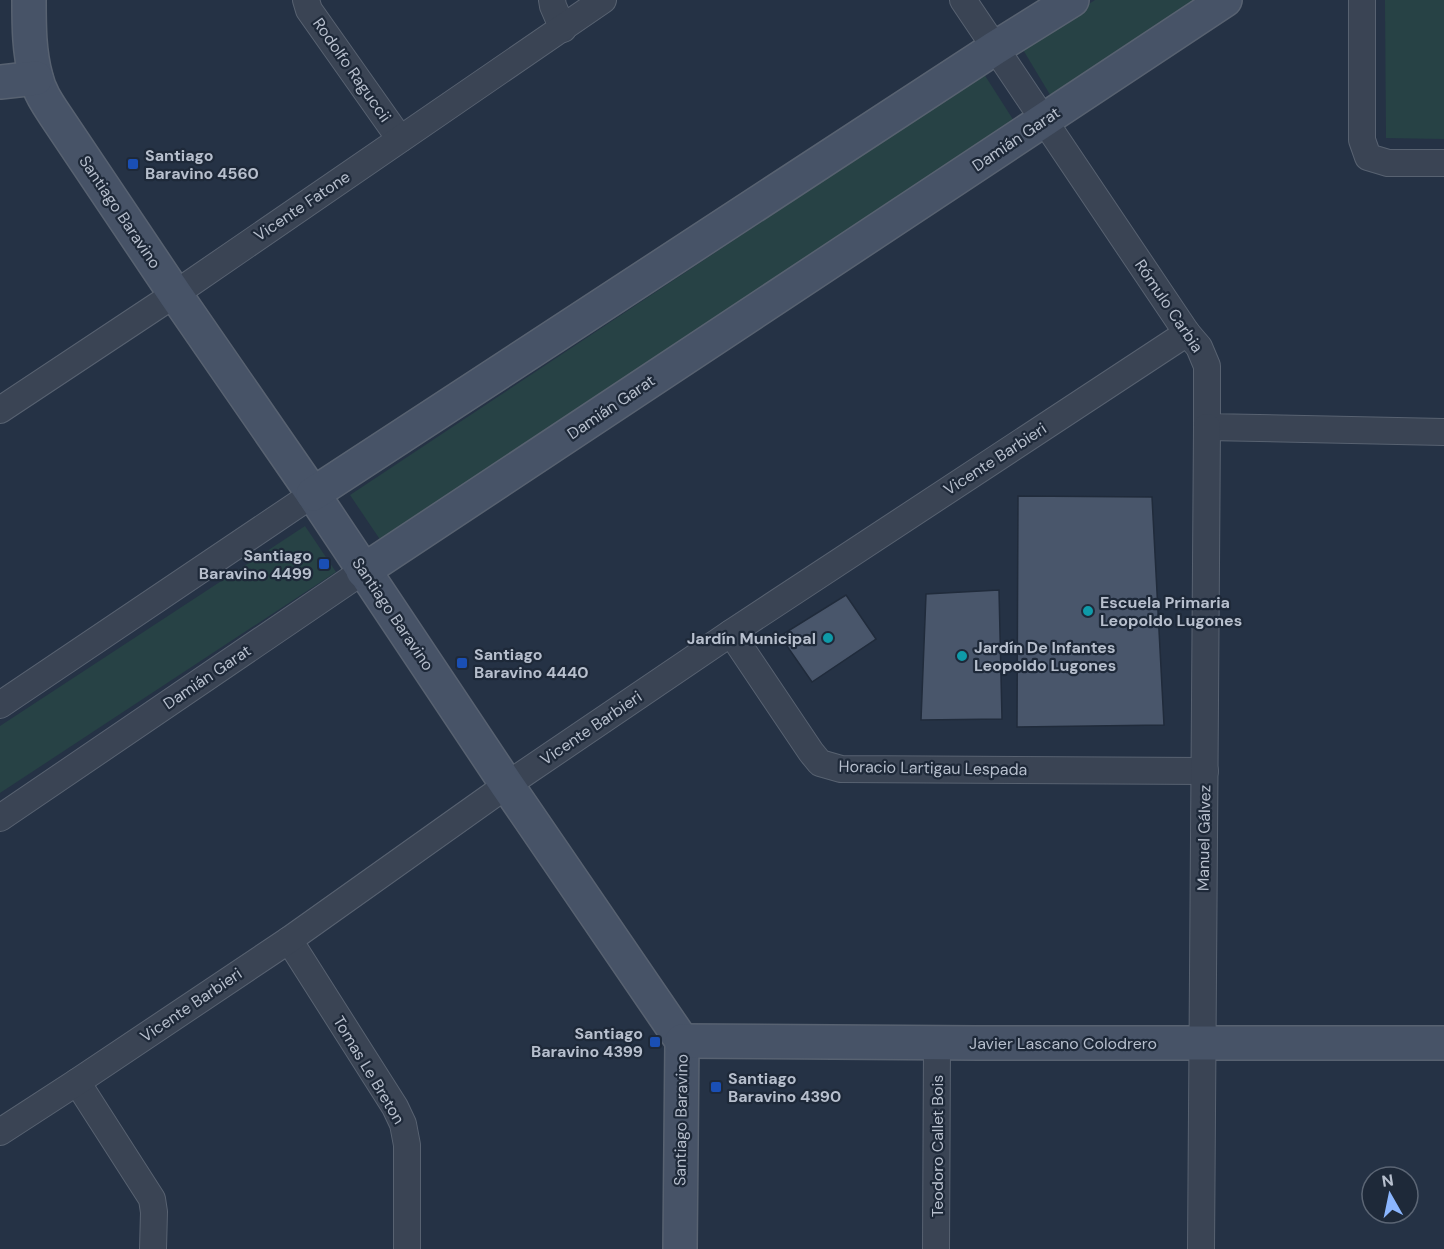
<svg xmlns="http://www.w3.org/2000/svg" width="1444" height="1249" viewBox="0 0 1444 1249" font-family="'DM Sans',sans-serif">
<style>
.green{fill:#274245}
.building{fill:#49566b;stroke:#202b3b;stroke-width:1.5}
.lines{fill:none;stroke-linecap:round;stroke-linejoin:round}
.street-casing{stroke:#586271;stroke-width:28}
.secondary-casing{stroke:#586271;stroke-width:36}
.street{stroke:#3a4454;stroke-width:26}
.secondary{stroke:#475367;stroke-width:33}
.transit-dot{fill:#1a4fb4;stroke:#1e2939;stroke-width:2}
.culture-dot{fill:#0f9aa8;stroke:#1e2939;stroke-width:2}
.labels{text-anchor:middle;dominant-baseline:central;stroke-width:4.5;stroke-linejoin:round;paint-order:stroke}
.street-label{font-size:16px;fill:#b7bfcd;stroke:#1e2939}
.poi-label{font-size:16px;font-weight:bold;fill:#b7bfcd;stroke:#1e2939;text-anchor:start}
</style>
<rect width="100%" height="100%" fill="#253245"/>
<!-- green -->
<g class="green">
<polygon points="1095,0 1200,0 1052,98 1022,48"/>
<polygon points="1385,0 1444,0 1444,139 1386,138"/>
<polygon points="984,74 1014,121 381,541 350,495"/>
<polygon points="305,526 336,572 0,793 0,726"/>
</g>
<!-- building -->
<g class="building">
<polygon points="1018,496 1152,497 1164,725 1017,727"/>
<polygon points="999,590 1002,719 921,720 926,594"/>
<polygon points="846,595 876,639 812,682 780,636"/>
</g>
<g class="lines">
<defs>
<g id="street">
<polyline points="306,0 309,10 400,139"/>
<polyline points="552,0 553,6 563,29"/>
<polyline points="963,0 1187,333 1199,347 1207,366 1207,427 1444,432"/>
<polyline points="1362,0 1362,140 1368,157 1388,163 1444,163"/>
<polyline points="0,410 175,294 603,0"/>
<polyline points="731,633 811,752 820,763 841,769 1205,771"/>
<polyline points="0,705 313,494"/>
<polyline points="0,818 363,571"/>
<polyline points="289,940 395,1107 403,1124 407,1145 407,1249"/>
<polyline points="77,1082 152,1199 154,1212 153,1249"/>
<polyline points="0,1132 77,1082 289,940 507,785 731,633 1187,333"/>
<polyline points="936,1249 937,1043"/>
<polyline points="1201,1249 1207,427"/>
</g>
<g id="secondary">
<path d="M 29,0 C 29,26 29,52 36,77 C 39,91 47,103 55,115 L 175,294 L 313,494 L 507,785 L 682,1041 L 680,1249"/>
<polyline points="0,82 36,78"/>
<polyline points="313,494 995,48 1072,0"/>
<polyline points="363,571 1225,0"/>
<polyline points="682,1041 976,1043 1444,1043"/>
</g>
</defs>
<!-- street casing -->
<use href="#street" class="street-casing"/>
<!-- secondary casing -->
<use href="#secondary" class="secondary-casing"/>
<!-- street -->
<use href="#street" class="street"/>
<!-- secondary -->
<use href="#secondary" class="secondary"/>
</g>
<!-- markers -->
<g class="transit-dot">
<rect x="127" y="158" width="12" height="12" rx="3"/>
<rect x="318" y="558" width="12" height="12" rx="3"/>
<rect x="456" y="657" width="12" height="12" rx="3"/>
<rect x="649" y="1036" width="12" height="12" rx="3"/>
<rect x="710" y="1081" width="12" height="12" rx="3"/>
</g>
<g class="culture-dot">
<circle cx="1088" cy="611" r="6"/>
<circle cx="828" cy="638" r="6"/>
<circle cx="962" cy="656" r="6"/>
</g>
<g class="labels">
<!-- street labels -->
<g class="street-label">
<text transform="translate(352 70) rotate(55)">Rodolfo Raguccii</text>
<text transform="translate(1016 139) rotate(-34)">Damián Garat</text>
<text transform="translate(302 206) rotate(-34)">Vicente Fatone</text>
<text transform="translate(120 212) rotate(56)">Santiago Baravino</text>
<text transform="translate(1169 306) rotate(56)">Rómulo Carbia</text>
<text transform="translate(611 407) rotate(-34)">Damián Garat</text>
<text transform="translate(995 459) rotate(-33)">Vicente Barbieri</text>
<text transform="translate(393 614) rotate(56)">Santiago Baravino</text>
<text transform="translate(207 677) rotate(-34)">Damián Garat</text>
<text transform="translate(591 728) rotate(-34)">Vicente Barbieri</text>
<text transform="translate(933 768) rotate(1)">Horacio Lartigau Lespada</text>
<text transform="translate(1204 838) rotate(-89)">Manuel Gálvez</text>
<text transform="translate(191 1005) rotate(-34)">Vicente Barbieri</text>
<text x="1063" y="1043">Javier Lascano Colodrero</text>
<text transform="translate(369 1070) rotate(59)">Tomas Le Breton</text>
<text transform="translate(681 1120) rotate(-89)">Santiago Baravino</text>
<text transform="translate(937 1146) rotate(-90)">Teodoro Callet Bois</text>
</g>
<!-- poi labels -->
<g class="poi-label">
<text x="145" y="155">Santiago<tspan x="145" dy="18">Baravino 4560</tspan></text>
<text x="312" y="555" text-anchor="end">Santiago<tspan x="312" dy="18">Baravino 4499</tspan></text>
<text x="1100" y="602">Escuela Primaria<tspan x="1100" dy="18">Leopoldo Lugones</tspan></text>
<text x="816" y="638" text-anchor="end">Jardín Municipal</text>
<text x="974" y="647">Jardín De Infantes<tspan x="974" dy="18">Leopoldo Lugones</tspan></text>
<text x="474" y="654">Santiago<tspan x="474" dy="18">Baravino 4440</tspan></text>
<text x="643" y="1033" text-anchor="end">Santiago<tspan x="643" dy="18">Baravino 4399</tspan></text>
<text x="728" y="1078">Santiago<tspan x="728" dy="18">Baravino 4390</tspan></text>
</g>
</g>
<!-- north arrow -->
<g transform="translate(1390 1195) rotate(351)"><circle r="28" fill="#1e2939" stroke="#5b6574" stroke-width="1.5"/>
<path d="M0-4.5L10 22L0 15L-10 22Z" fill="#8bb6ff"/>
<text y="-9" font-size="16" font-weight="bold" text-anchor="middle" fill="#b7bfcd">N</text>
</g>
</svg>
